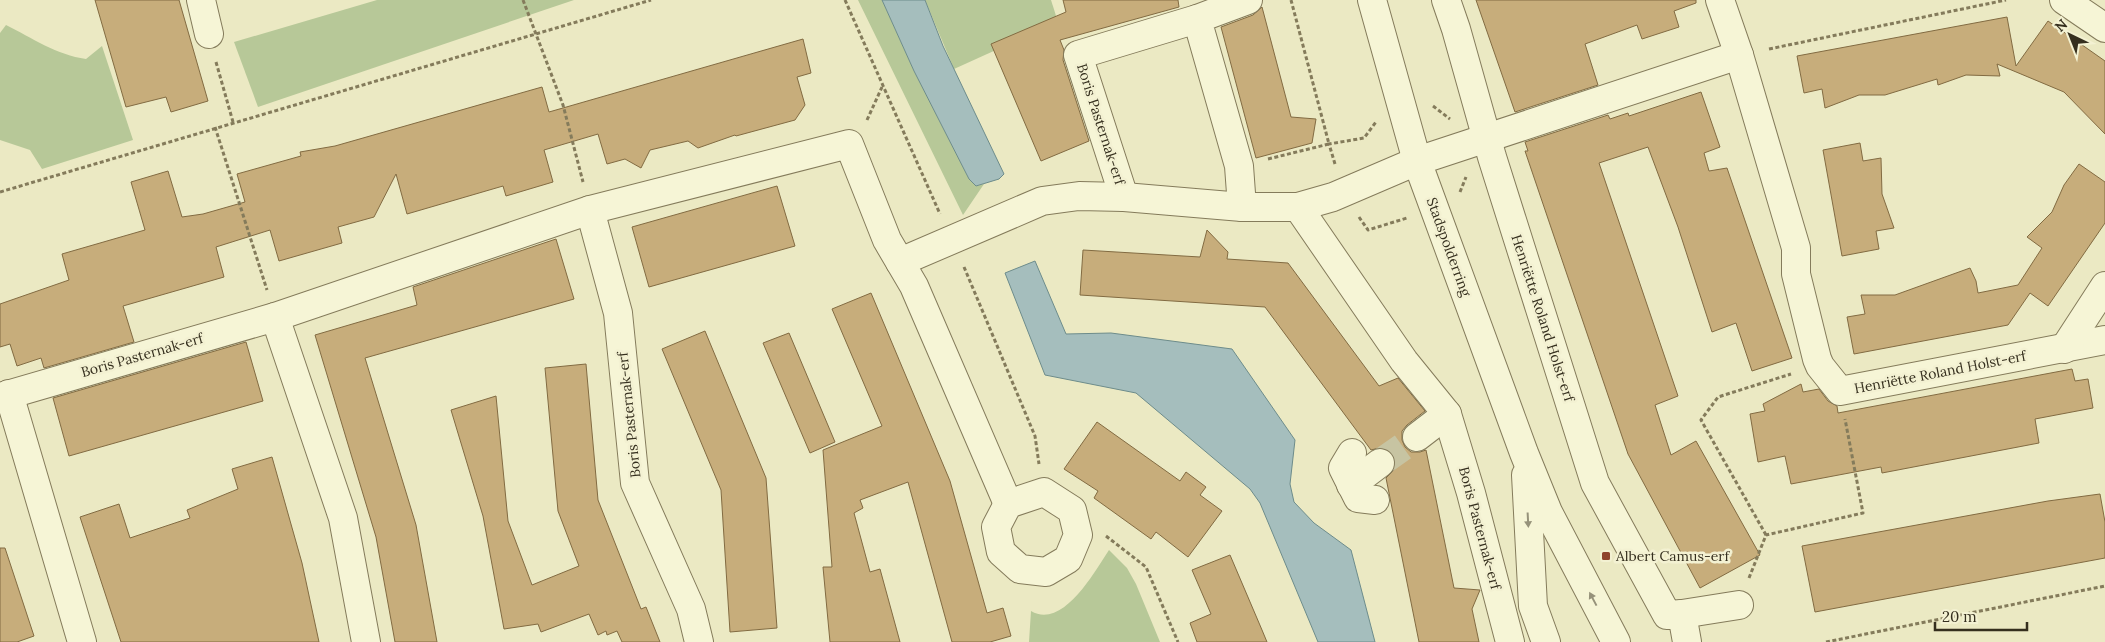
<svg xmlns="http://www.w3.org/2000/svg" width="2105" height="642" viewBox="0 0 2105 642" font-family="Lora,serif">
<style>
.green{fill:#b7c898}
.water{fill:#a5bebd;stroke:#6d8c8b}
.building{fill:#c7ad7b;stroke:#826b42}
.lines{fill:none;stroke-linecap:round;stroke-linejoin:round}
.minor-tunnel{stroke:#c7c4a2;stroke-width:28;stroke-dasharray:28 14;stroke-linecap:butt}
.minor-casing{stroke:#847b5b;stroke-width:30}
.path{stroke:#847b5b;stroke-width:3;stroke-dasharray:4 2.5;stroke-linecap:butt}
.minor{stroke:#f6f5d6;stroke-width:28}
.oneway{fill:#96927a}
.poi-dot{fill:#90452f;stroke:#f3f1d2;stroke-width:2}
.labels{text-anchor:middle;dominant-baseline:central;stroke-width:5;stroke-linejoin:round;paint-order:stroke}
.street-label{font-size:14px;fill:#352f1e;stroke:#f3f1d2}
.poi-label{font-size:14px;fill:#352f1e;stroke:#f3f1d2;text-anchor:start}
</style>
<rect width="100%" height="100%" fill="#ebe9c3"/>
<!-- green -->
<g class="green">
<polygon points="377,0 574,0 258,107 234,42"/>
<polygon points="858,0 882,0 914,71 969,179 976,186 984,184 963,215"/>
<polygon points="925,0 1051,0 1058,22 954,69"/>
<path d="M 6,25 C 32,38 57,55 86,59 L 102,46 L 133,140 L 42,169 L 30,150 L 0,140 L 0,33 Z"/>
<path d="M 1109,550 L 1127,568 L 1136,584 L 1160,642 L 1029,642 L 1031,611 C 1063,630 1095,571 1109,550 Z"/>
</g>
<!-- water -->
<g class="water">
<polygon points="882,0 925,0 943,46 1004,174 999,179 976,186 969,179 914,71"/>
<polygon points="1035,261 1066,334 1111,333 1232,349 1295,440 1290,484 1294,502 1314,523 1351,550 1375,642 1318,642 1260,503 1250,489 1136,393 1045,375 1005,273"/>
</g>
<!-- building -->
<g class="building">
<polygon points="95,0 179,0 208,101 171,112 166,97 126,107"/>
<polygon points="1063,0 1178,0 1179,7 1060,40 1064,50 1063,60 1089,141 1041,161 991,44 1066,12"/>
<polygon points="1476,0 1696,0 1696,3 1674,11 1679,27 1642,39 1637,25 1585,44 1598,85 1515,112"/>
<polygon points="1262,7 1291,117 1316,119 1312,143 1256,158 1221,27 1253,15"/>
<polygon points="2007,17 2016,66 2048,21 2105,61 2105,134 2064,92 1997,64 2000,76 1966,75 1938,85 1937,79 1885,95 1859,95 1825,108 1822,89 1804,93 1797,56"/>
<polygon points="803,39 811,73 797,77 805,105 795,120 736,136 735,135 698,148 688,141 650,150 641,168 625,159 607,164 598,134 544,150 553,182 506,196 503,186 407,214 396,174 374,217 338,227 342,243 279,261 270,230 216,247 224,277 123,306 134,342 44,368 41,358 17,366 10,344 0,347 0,304 69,280 62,254 145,230 131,182 168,171 182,217 203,214 245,202 237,174 301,156 300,152 335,146 542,87 549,112"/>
<polygon points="1701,92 1720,147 1704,153 1709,171 1727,168 1792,358 1752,371 1736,323 1712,332 1678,227 1648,147 1599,163 1678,396 1655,405 1671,455 1696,441 1760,555 1700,588 1628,454 1525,151 1528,151 1525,142 1608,115 1610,119 1628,113 1629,116"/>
<polygon points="1860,143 1863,161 1881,158 1882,194 1894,228 1876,231 1879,249 1842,256 1823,150"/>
<polygon points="2079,164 2105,182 2105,223 2048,306 2030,293 2008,325 1854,354 1847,317 1865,314 1861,295 1895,295 1970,268 1976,281 1978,293 2018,285 2042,248 2027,237 2052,212 2064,185"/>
<polygon points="777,186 795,246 649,287 632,227"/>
<polygon points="1207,230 1228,252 1227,259 1288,263 1379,386 1398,378 1425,411 1407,425 1402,431 1402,440 1405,447 1411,452 1420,452 1426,450 1454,588 1480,590 1472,609 1479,642 1419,642 1386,478 1395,469 1396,462 1393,454 1386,448 1379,448 1371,450 1265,307 1080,295 1083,250 1200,257"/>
<polygon points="556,239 574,299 365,358 416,525 437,642 395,642 376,537 315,335 417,305 413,287"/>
<polygon points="871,293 950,481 987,613 1003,608 1011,636 990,642 952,642 908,482 860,500 863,508 854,513 870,572 880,569 900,642 830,642 823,567 832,567 823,450 882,426 832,309"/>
<polygon points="705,331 766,478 777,628 730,632 721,490 662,349"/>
<polygon points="789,333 835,442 810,453 763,343"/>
<polygon points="246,342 263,401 69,456 53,398"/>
<polygon points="586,364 598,500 641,609 646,607 660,642 622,642 617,631 607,635 606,631 598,635 589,614 541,632 538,624 504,629 483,516 451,410 496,396 508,521 532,585 579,566 558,511 545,368"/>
<polygon points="2072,369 2075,381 2088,379 2093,408 2035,419 2039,443 1882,473 1881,467 1791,484 1785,456 1758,462 1750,414 1765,411 1763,404 1801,384 1803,392 1819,389 1828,401 1837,406 1838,413"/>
<polygon points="1097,422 1180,481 1186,472 1206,487 1200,495 1222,511 1188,557 1156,532 1151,539 1094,498 1098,491 1064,469"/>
<polygon points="272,457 302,563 319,642 121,642 80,517 119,504 130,538 190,518 187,510 238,489 232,469"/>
<polygon points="2100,494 2105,522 2105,558 1815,612 1802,546 2048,501"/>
<polygon points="0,548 5,548 34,636 17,642 0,642"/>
<polygon points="1230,555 1262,630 1267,642 1197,642 1190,623 1211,614 1192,570"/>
</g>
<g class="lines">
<!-- minor-tunnel -->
<polyline class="minor-tunnel" points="1380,463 1417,437"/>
<defs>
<g id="minor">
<polyline points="201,0 209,34"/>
<polyline points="1372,0 1417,161 1524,453 1548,512 1616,642"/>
<polyline points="1446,0 1456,29 1492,157 1595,483 1667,615 1682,614 1687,642"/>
<polyline points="1720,0 1739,55 1796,248 1796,274 1817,359 1820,366 1840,391 2105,340"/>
<polyline points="2064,0 2105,28"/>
<polyline points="1124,197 1078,55 1197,19"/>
<polyline points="1242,207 1239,166 1197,19 1248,0"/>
<polyline points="1298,207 1404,361 1447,414 1471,493 1510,642"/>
<polyline points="590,210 618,313 635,483 691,609 699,642"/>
<polyline points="900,262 1042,201 1079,196 1124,197 1242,207 1298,207 1333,197 1417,161 1739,55"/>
<polyline points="275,317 343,518 366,642"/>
<polyline points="2064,349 2105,286"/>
<polyline points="9,394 82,642"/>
<polyline points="0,397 275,317 590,210 849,144 887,240 914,286 1008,504"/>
<polyline points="1417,437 1447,414"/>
<polyline points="1352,453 1343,468 1358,498 1375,500"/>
<polyline points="1526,475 1533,606 1546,642"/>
<polyline points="1351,485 1380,463"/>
<polygon points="1044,492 1072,510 1078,535 1068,559 1046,572 1020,569 1001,552 996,527 1008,504"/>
<polyline points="1682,614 1739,605"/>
</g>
</defs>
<!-- minor casing -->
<use href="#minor" class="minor-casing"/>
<!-- path -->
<g class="path">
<polyline points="523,0 563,105 583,182"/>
<polyline points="845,0 940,214"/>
<polyline points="1769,49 2006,0"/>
<polyline points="216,62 233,122"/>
<polyline points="1433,106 1450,119"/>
<polyline points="867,120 882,87"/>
<polyline points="215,127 267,290"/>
<polyline points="1268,159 1329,144 1291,0"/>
<polyline points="1335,164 1329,144 1364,138 1376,122"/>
<polyline points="0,192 651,0"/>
<polyline points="1460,192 1466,177"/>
<polyline points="1359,217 1368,230 1407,218"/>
<polyline points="964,267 1035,436 1039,464"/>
<polyline points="1766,535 1701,420 1718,397 1791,374"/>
<polyline points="1106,536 1146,567 1178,642"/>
<polyline points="1749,578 1766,535 1863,513 1845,419"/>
<polyline points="1826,642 2105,586"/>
</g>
<!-- minor -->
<use href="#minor" class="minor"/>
</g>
<!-- one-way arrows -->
<defs><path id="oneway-solid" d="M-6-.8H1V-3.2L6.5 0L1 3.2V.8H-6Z" transform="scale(1.25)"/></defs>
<g class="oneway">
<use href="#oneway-solid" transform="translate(1528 520) rotate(87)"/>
<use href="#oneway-solid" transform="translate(1593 599) rotate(-118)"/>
</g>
<!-- markers -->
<rect class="poi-dot" x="1601" y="551" width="10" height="10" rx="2.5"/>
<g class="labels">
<!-- street labels -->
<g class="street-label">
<text transform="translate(1101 124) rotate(72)">Boris Pasternak-erf</text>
<text transform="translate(1449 247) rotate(70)">Stadspolderring</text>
<text transform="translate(1543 318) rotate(72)">Henriëtte Roland Holst-erf</text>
<text transform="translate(142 355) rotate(-16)">Boris Pasternak-erf</text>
<text transform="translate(1940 372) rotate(-11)">Henriëtte Roland Holst-erf</text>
<text transform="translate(629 415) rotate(-96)">Boris Pasternak-erf</text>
<text transform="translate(1480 528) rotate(75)">Boris Pasternak-erf</text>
</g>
<!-- poi labels -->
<g class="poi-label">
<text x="1616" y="556">Albert Camus-erf</text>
</g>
</g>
<!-- north arrow -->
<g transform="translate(2070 35) rotate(317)" stroke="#f3f1d2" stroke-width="4" paint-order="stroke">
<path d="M0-4L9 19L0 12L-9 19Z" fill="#352f1e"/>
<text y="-8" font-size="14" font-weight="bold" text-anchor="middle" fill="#352f1e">N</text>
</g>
<!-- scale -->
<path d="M1935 622v8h92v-8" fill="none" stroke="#352f1e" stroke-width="2.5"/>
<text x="1942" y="622" font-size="15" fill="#352f1e" stroke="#f3f1d2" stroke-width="4" paint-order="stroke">20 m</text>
</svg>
